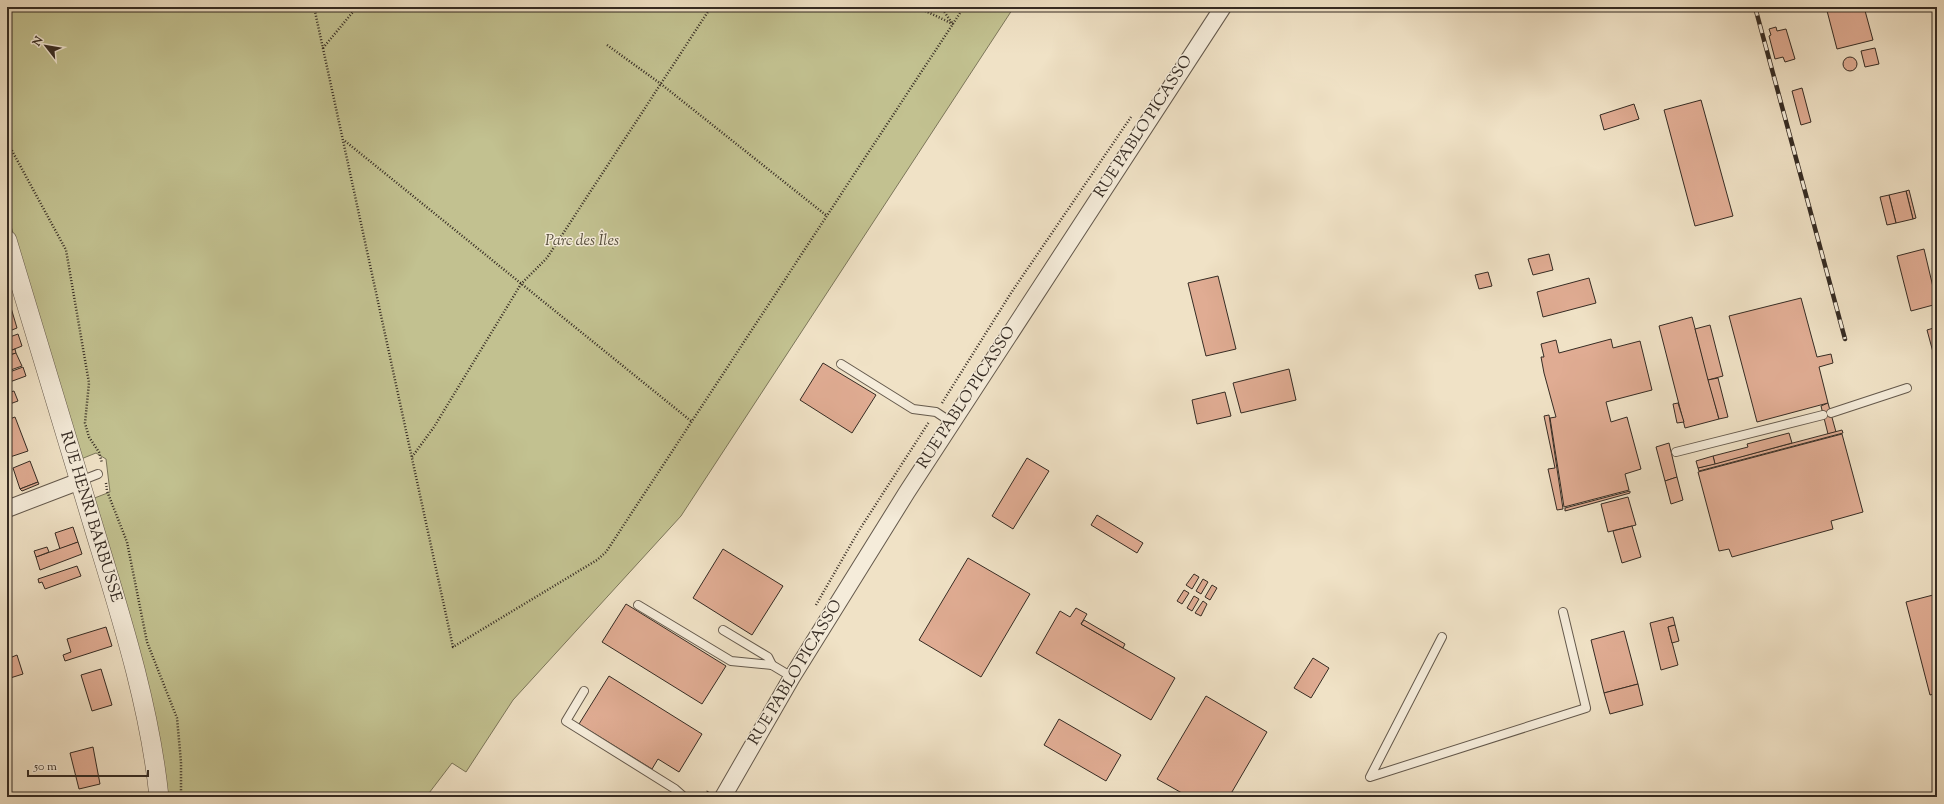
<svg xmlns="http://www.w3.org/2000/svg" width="1944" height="804" viewBox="0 0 1944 804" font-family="'Sorts Mill Goudy',serif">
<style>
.green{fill:#c2c190;stroke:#7c765a}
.building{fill:#e0ac93;stroke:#352b23}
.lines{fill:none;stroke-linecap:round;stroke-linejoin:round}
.service-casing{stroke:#64594c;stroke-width:10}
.minor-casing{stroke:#64594c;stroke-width:18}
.tertiary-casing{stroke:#64594c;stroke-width:20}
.path{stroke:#352b23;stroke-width:2.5;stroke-dasharray:1 2;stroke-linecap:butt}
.service{stroke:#f5ecda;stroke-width:8}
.minor{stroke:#f5ecda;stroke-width:16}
.tertiary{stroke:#f5ecda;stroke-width:19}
.rail-casing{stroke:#352b23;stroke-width:4.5}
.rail{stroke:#f5ecda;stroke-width:3;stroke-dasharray:9;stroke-linecap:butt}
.labels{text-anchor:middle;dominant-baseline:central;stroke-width:3;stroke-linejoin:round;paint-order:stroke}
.street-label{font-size:16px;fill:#352b23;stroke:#f5ecda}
.park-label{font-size:16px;font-style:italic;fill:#58503e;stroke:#f5ecda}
</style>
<rect width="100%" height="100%" fill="#f0e2c6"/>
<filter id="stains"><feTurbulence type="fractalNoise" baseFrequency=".005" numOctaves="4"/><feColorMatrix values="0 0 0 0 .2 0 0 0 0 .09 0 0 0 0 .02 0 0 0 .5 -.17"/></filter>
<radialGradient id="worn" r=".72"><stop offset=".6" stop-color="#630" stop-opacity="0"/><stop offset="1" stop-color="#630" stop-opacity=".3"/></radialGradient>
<!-- green -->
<polygon class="green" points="7,7 1014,7 681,516 513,700 466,772 452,763 426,797 165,797 92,499 110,492 106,459 96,453 81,459 7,213"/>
<!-- building -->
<g class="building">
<polygon points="1826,7 1864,7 1873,40 1837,49"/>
<polygon points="1776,27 1777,31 1786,29 1795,59 1785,62 1783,57 1775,59 1769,36 1771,35 1769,29"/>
<polygon points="1875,48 1879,64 1865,67 1861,51"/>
<circle cx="1850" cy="64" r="7"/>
<polygon points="1802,88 1811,122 1801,125 1792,91"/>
<polygon points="1701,100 1733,216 1695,226 1664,110"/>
<polygon points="1634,104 1639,119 1604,130 1600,115"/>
<polygon points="1909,190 1916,218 1913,219 1906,191"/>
<polygon points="1906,191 1913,219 1896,223 1889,195"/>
<polygon points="1889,195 1896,223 1887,225 1880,197"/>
<polygon points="1924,249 1937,304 1911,311 1897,256"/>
<polygon points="1549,254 1553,270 1533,275 1528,259"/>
<polygon points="1488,272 1492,286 1479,289 1475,275"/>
<polygon points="1218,276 1236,349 1206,356 1188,283"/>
<polygon points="1589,278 1596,303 1543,317 1537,292"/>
<polygon points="1801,298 1817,357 1831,354 1833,363 1819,367 1828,403 1757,422 1729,316"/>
<polygon points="9,301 17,328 7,332 7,302"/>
<polygon points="1692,317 1719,419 1685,428 1659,326"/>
<polygon points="1710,325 1723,376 1708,380 1695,329"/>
<polygon points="1937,327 1937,367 1927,330"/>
<polygon points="18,334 22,346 7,352 7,338"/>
<polygon points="1611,339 1613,348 1640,341 1652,390 1606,402 1611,422 1627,417 1641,469 1625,474 1629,490 1564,507 1550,418 1556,417 1544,373 1541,357 1544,357 1541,344 1556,340 1559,353"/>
<polygon points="15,349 16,353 7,356 7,352"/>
<polygon points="16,353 22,366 8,371 7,356"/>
<polygon points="823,363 876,395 852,433 800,400"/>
<polygon points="23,367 26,376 7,383 7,373"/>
<polygon points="1289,369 1296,400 1241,413 1233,383"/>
<polygon points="1718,378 1728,417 1719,419 1708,380"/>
<polygon points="14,391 18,401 7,405 7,393"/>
<polygon points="1225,392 1231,416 1197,424 1192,400"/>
<polygon points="1678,403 1684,422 1677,423 1673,404"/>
<polygon points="1828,403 1836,432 1828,434 1821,406"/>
<polygon points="1549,415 1563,509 1557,510 1548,469 1555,468 1544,416"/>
<polygon points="15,417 28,451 7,458 7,420"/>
<polygon points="1842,430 1843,433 1699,471 1698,468"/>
<polygon points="1789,433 1792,443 1715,464 1713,456 1748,447 1747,444"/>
<polygon points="1842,434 1863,512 1831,521 1833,529 1732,557 1729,549 1719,551 1698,472"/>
<polygon points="1669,443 1677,477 1665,481 1656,447"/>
<polygon points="1713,456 1715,464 1698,468 1696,461"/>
<polygon points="1027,458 1049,471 1013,529 992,516"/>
<polygon points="30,461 38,482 20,489 13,468"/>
<polygon points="1677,477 1683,500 1671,504 1665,481"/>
<polygon points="38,482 39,484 22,491 20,489"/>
<polygon points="1630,491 1630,493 1565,511 1565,508"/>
<polygon points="1628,497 1636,525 1608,532 1601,504"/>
<polygon points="1097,515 1143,543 1137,553 1091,525"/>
<polygon points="1632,526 1641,557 1622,563 1613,531"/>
<polygon points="73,527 78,542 60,549 55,533"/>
<polygon points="78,542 82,554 40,570 36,557"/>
<polygon points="47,547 49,552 36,557 34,551"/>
<polygon points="723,549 783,586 752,635 693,598"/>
<polygon points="968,558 1030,594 981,677 919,640"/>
<polygon points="77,566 81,576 45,589 42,582 39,583 38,579"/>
<polygon points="1194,574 1199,577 1192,589 1186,585"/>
<polygon points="1203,579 1208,582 1201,594 1196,591"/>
<polygon points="1212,585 1217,588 1210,600 1205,597"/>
<polygon points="1184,590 1189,593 1182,604 1177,601"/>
<polygon points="1937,594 1937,693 1930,695 1906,602"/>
<polygon points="1194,596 1199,599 1192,611 1187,608"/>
<polygon points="1203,601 1207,604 1201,616 1195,613"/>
<polygon points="626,604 726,666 702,704 602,642"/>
<polygon points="1076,608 1087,614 1081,624 1175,678 1151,720 1036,653 1060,611 1070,617"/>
<polygon points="1673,617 1675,625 1668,627 1678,665 1661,670 1650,623"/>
<polygon points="1084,620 1125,644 1123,648 1081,624"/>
<polygon points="1675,625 1679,641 1672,643 1668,627"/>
<polygon points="106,627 112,646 65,661 63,655 71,652 67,639"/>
<polygon points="1624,631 1638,684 1604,693 1591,640"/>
<polygon points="17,655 23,674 7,679 7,659"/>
<polygon points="1313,658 1329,668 1311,698 1294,688"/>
<polygon points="101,669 112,705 92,711 81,675"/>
<polygon points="609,676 702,734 679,772 658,759 652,769 579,724"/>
<polygon points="1638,684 1643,705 1610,714 1604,693"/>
<polygon points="1206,696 1267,732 1229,797 1189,797 1157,779"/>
<polygon points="1059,719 1121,755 1106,781 1044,745"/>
<polygon points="93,747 100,784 79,789 70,753"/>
</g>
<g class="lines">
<defs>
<g id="service">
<polyline points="841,364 913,409 936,412 951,422"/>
<polyline points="1831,413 1907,388"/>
<polyline points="1676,452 1823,415"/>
<polyline points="80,481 98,474"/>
<polyline points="638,605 731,661 772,665 792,677"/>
<polyline points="723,630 768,657 772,665"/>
<polyline points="1442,637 1370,777 1586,708 1563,612"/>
<polyline points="584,691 566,721 675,789 684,797"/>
</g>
<g id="minor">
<polyline points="7,509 80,481"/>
<polyline points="723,797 792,677 907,492 1223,7"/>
</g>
<path id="tertiary" d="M 7,240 C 37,340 68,439 97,538 C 123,623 150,709 159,797"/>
</defs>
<!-- service casing -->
<use href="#service" class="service-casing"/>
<!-- minor casing -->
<use href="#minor" class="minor-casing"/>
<!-- tertiary casing -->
<use href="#tertiary" class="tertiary-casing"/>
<!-- path -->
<g class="path">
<polyline points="314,7 453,647 597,560 606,552 964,7"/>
<polyline points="917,7 953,24"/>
<polyline points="941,7 952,23"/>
<polyline points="607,45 661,84 827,216"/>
<polyline points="323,48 357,7"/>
<polyline points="7,118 10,147 66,250 89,383 85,423 89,437 99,452 102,463"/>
<polyline points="345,141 691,421"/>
<polyline points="942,403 1011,293 1131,117"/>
<polyline points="412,457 434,427 521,284 547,258 711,7"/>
<polyline points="106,483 107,491 127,542 147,642 177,718 181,762 181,797"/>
<polyline points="816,605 858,532 929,422"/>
<polyline points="704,797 708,791"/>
</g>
<!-- service -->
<use href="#service" class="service"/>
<!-- minor -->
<use href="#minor" class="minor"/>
<!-- tertiary -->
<use href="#tertiary" class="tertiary"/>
<defs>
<polyline id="rail" points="1755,7 1845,339"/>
</defs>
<!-- rail casing -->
<use href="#rail" class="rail-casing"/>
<!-- rail -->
<use href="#rail" class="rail"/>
</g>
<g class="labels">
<!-- street labels -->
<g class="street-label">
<text transform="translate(1144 127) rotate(-57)">RUE PABLO PICASSO</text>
<text transform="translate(967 398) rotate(-57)">RUE PABLO PICASSO</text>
<text transform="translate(90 517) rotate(73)">RUE HENRI BARBUSSE</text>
<text transform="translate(796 673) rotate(-59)">RUE PABLO PICASSO</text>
</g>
<!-- park labels -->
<g class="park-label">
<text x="582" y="241">Parc des Îles</text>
</g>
</g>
<!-- margin -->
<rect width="1944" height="804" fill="none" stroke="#f0e2c6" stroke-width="24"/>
<rect x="8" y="8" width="1928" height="788" fill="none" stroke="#352b23" stroke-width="2"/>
<rect x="12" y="12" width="1920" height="780" fill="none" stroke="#352b23"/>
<!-- north arrow -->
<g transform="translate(46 46) rotate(301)" stroke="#f5ecda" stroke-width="3" paint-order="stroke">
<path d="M0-3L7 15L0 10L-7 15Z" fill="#352b23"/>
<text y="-6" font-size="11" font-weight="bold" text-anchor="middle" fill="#352b23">N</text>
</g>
<!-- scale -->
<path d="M28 770v6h120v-6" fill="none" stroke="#352b23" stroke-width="2"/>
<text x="34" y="770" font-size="12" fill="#352b23" stroke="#f5ecda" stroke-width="3" paint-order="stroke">50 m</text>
<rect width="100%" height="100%" filter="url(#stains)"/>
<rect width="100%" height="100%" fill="url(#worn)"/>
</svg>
